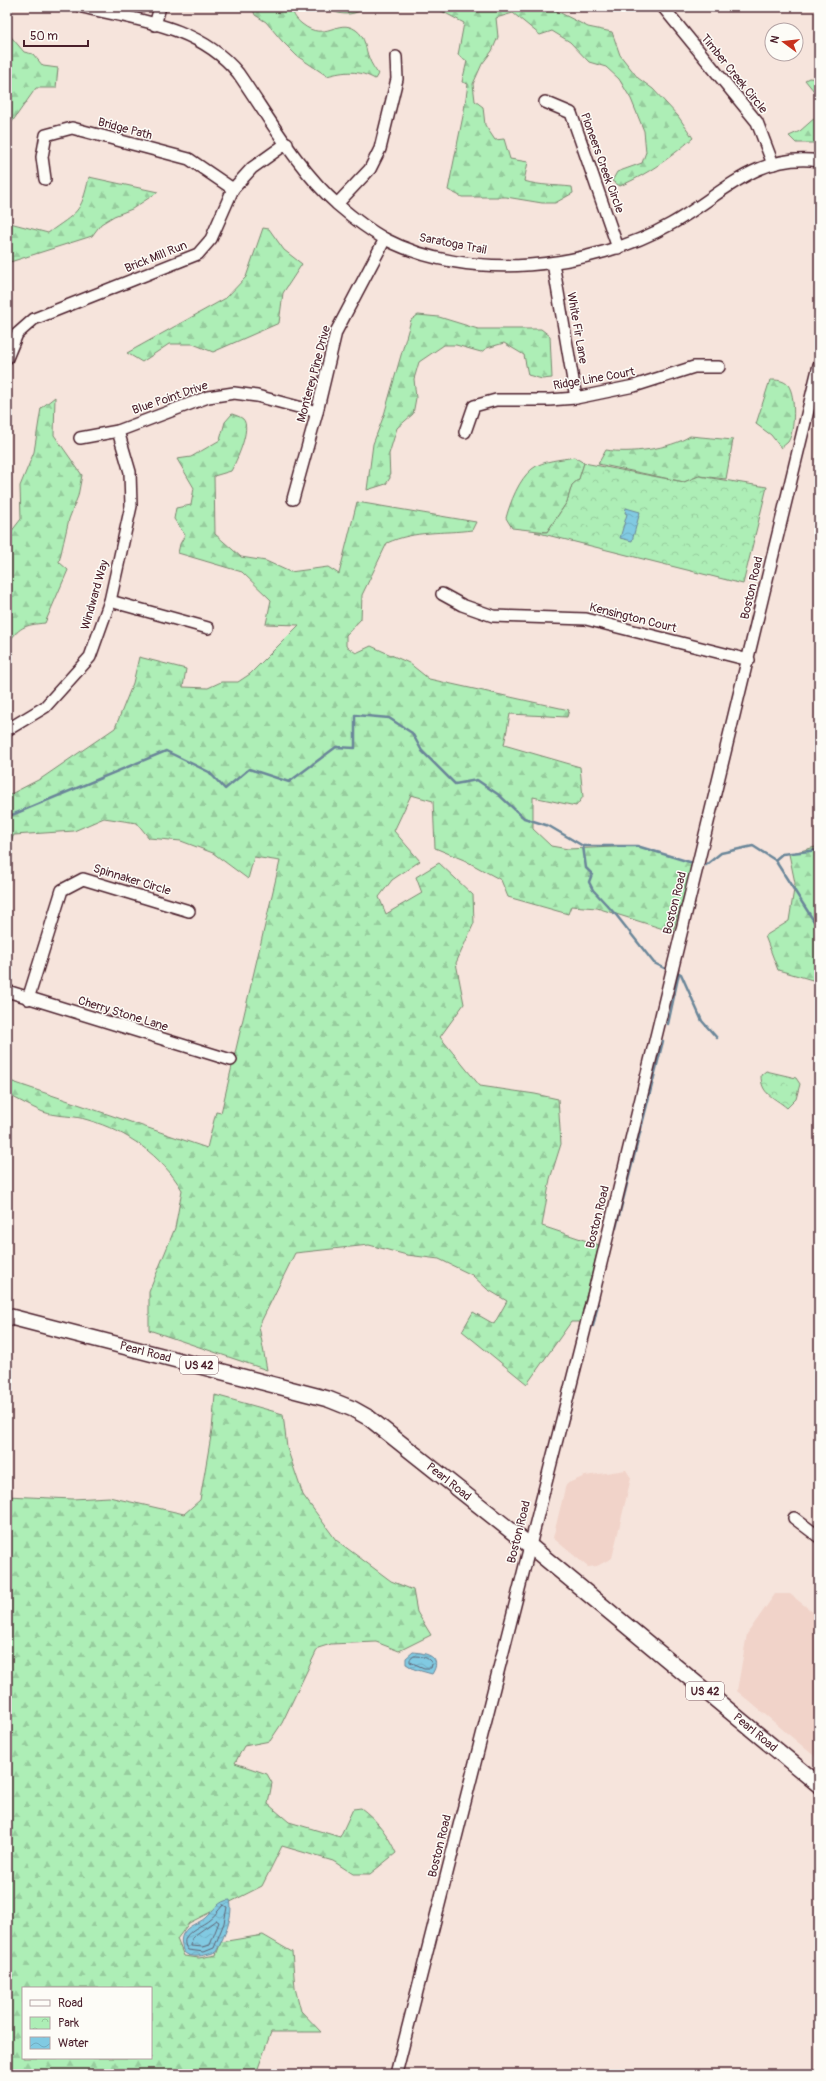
<svg xmlns="http://www.w3.org/2000/svg" width="826" height="2081" viewBox="0 0 826 2081" font-family="Pangolin,sans-serif">
<style>
.built{fill:#f1d3c9}
.forest{fill:url(#forest-firs);stroke:#7c8670;fill-rule:evenodd}
.park{fill:url(#park-crowns);stroke:#7c8670}
.water{fill:url(#water-waves);stroke:#6b8699}
.lines{fill:none;stroke-linecap:round;stroke-linejoin:round}
.shore{stroke:#606374;stroke-width:1}
.stream{stroke:#6b8699;stroke-width:2.5}
.minor-casing{stroke:#4a1f2b;stroke-width:14}
.major-casing{stroke:#4a1f2b;stroke-width:18}
.minor{stroke:#fdfcf7;stroke-width:11}
.major{stroke:#fdfcf7;stroke-width:15}
.labels{text-anchor:middle;dominant-baseline:central;stroke-width:3;stroke-linejoin:round;paint-order:stroke}
.shield{fill:#fdfcf7;stroke:#806168;stroke-width:1}
.shield-label{font-size:11px;font-weight:bold;fill:#4a1f2b}
.street-label{font-size:12px;fill:#4a1f2b;stroke:#fdfcf7}
</style>
<defs>
<pattern id="forest-firs" width="22" height="20" patternUnits="userSpaceOnUse"><rect width="22" height="20" fill="#adeeb6"/><path d="M5 1l3.5 6h-7zM16 11l3.5 6h-7z" fill="#96cc9d"/></pattern>
<pattern id="park-crowns" width="20" height="18" patternUnits="userSpaceOnUse"><rect width="20" height="18" fill="#adeeb6"/><path d="M2 6a3 3 0 1 1 6 0M12 15a3 3 0 1 1 6 0" fill="none" stroke="#96cc9d"/></pattern>
<pattern id="water-waves" width="16" height="10" patternUnits="userSpaceOnUse"><rect width="16" height="10" fill="#81cae2"/><path d="M0 5q4-4 8 0t8 0" fill="none" stroke="#71adc2"/></pattern>
</defs>
<rect width="100%" height="100%" fill="#f6e4dc"/>
<filter id="ink" filterUnits="userSpaceOnUse"><feTurbulence type="fractalNoise" baseFrequency=".025" numOctaves="2"/><feDisplacementMap in="SourceGraphic" scale="8" xChannelSelector="R" yChannelSelector="G"/><feConvolveMatrix kernelMatrix="1 2 1 2 8 2 1 2 1" color-interpolation-filters="sRGB"/></filter>
<g filter="url(#ink)">
<!-- built -->
<g class="built">
<polygon points="626,1470 631,1478 612,1558 597,1566 588,1567 553,1538 566,1484 585,1476"/>
<polygon points="775,1594 790,1594 819,1617 819,1760 737,1691 747,1634"/>
</g>
<!-- forest -->
<g class="forest">
<path d="M 252,7 L 294,7 L 292,9 C 294,16 296,19 302,24 C 326,43 337,17 356,30 C 366,37 365,49 369,58 C 371,64 375,69 378,74 L 375,79 C 359,70 345,71 327,76 L 297,56 L 282,41 L 266,22 L 255,15 Z"/>
<path d="M 334,7 L 365,7 C 357,15 343,16 333,11 Z"/>
<path d="M 434,7 L 549,7 L 588,27 L 612,32 L 620,55 L 638,78 L 653,89 L 678,116 L 693,138 C 670,158 648,174 620,186 L 612,181 L 617,172 L 642,163 L 646,152 L 644,131 L 631,99 L 619,79 L 606,67 L 589,62 L 570,42 L 552,31 L 540,35 L 513,13 L 496,18 L 498,37 L 492,51 L 482,64 L 473,84 L 475,101 L 483,107 L 485,125 L 495,140 L 504,139 L 510,159 L 528,162 L 524,181 C 541,186 555,185 572,187 L 573,193 L 555,203 L 542,203 L 506,197 L 462,197 L 448,190 L 464,111 L 468,84 L 462,82 L 467,61 L 458,55 L 464,23 Z"/>
<polygon points="7,32 24,52 33,54 43,66 58,68 56,88 36,88 7,129"/>
<polygon points="809,78 819,79 819,143 796,143 789,136 800,131 817,116 818,96 805,80"/>
<path d="M 89,177 L 158,192 L 132,209 L 114,216 L 101,224 L 92,236 L 7,263 L 7,220 L 10,223 L 48,233 C 77,212 81,214 89,177 Z"/>
<polygon points="263,228 269,229 284,250 302,264 283,293 279,323 213,352 193,344 169,344 142,362 127,353 226,298 246,277"/>
<polygon points="418,315 439,317 478,329 541,329 550,336 552,378 542,379 528,375 524,355 504,343 487,348 481,352 456,345 444,345 419,362 414,379 416,398 413,414 397,428 389,454 390,478 386,484 367,490 373,444 384,415 411,320"/>
<path d="M 770,380 C 777,380 783,380 788,385 C 796,395 795,432 788,442 C 786,444 783,446 781,448 L 771,435 L 756,424 Z"/>
<path d="M 55,397 L 54,435 L 82,475 L 78,496 L 69,519 L 59,562 L 68,570 L 45,623 C 24,625 19,627 7,645 L 9,552 L 7,537 L 21,519 L 20,486 L 34,452 L 41,408 Z"/>
<path d="M 232,414 C 235,415 241,417 243,419 C 252,428 236,462 231,471 L 214,476 L 215,534 L 241,557 L 266,561 L 290,572 L 328,567 L 339,574 L 357,502 L 476,522 L 472,530 C 442,534 416,530 387,543 L 362,595 L 361,619 L 346,635 L 346,646 L 356,653 L 371,646 L 409,663 L 429,679 L 569,710 L 567,717 L 510,714 L 504,745 L 580,767 L 583,797 L 576,806 L 533,797 L 533,829 L 551,846 L 568,849 L 637,846 L 693,863 L 673,932 L 597,908 L 571,906 L 568,914 L 508,897 L 501,880 L 464,860 L 435,848 L 433,801 L 411,795 L 394,831 L 420,861 L 392,880 L 379,897 L 386,914 L 422,893 L 416,877 L 439,863 L 473,895 L 474,923 L 456,963 L 464,1004 L 440,1037 L 480,1086 L 535,1094 L 558,1099 L 561,1144 L 550,1179 L 542,1226 L 599,1245 L 580,1322 L 571,1322 L 527,1384 L 462,1331 L 473,1312 L 494,1324 L 507,1301 L 487,1289 L 472,1275 L 439,1259 L 407,1255 L 369,1245 L 295,1253 L 259,1326 L 267,1370 L 149,1330 L 149,1292 L 175,1228 L 182,1190 C 162,1156 127,1131 88,1120 C 74,1115 57,1117 43,1112 C 31,1107 19,1100 7,1094 L 7,1080 L 207,1148 L 216,1112 L 221,1113 L 280,861 L 254,857 L 248,879 L 213,853 L 181,841 L 149,838 L 137,823 L 104,818 L 74,831 L 14,835 L 7,848 L 7,796 L 42,778 L 115,728 L 133,683 L 139,657 L 186,669 L 183,687 L 208,688 L 221,682 L 238,682 L 250,674 L 299,625 L 266,624 L 271,600 L 242,572 L 178,553 L 180,544 L 185,535 L 174,519 L 176,508 L 191,505 L 194,488 L 177,459 L 191,457 L 220,440 L 225,422 Z"/>
<path d="M 690,436 L 733,440 L 726,479 L 699,476 L 684,482 L 598,464 L 606,450 C 629,454 670,449 690,436 Z"/>
<path d="M 574,457 L 584,463 L 579,479 L 572,485 L 567,502 L 547,532 L 512,528 L 506,518 C 510,503 519,479 532,469 C 543,460 561,460 574,457 Z"/>
<polygon points="819,846 819,1012 816,981 778,970 765,936 789,921 795,883 789,854"/>
<path d="M 215,1395 L 283,1414 L 287,1448 L 303,1495 L 336,1540 L 391,1581 L 413,1590 L 417,1612 L 431,1635 L 399,1651 L 376,1642 L 331,1644 L 318,1648 L 282,1723 L 270,1741 L 244,1746 L 235,1763 L 267,1774 L 272,1783 L 268,1804 L 289,1822 L 340,1837 L 353,1809 L 361,1808 C 377,1820 388,1835 396,1853 L 370,1874 L 353,1874 L 333,1861 L 282,1846 L 262,1886 L 189,1923 L 177,1939 L 184,1956 L 199,1958 L 216,1955 L 221,1942 L 263,1935 L 292,1952 L 295,1988 L 301,2011 L 321,2032 L 271,2032 L 256,2074 L 7,2074 L 7,1496 L 73,1499 L 109,1497 L 184,1514 L 200,1500 L 212,1430 ZM 23,1988 L 151,1988 L 151,2058 L 23,2058 Z"/>
</g>
<!-- park -->
<g class="park">
<polygon points="584,463 684,482 699,476 767,487 743,584 535,532 547,532 567,502 572,485 579,479"/>
<path d="M 766,1071 L 796,1078 L 800,1084 L 796,1099 L 787,1108 C 773,1096 761,1095 761,1075 Z"/>
</g>
<!-- water -->
<g class="water">
<polygon points="626,508 640,512 632,541 620,538 627,514 625,513"/>
<path d="M 413,1652 C 427,1653 443,1657 432,1674 L 414,1669 L 406,1664 L 406,1658 Z"/>
<path d="M 230,1900 C 234,1917 224,1937 216,1952 C 207,1955 183,1962 182,1946 C 181,1942 181,1938 183,1934 C 189,1924 198,1924 205,1918 C 213,1911 219,1900 230,1900 Z"/>
</g>
<g class="lines">
<!-- shore -->
<g class="shore">
<path d="M 414,1656 C 421,1656 429,1657 432,1664 L 431,1668 L 424,1668 L 410,1662 L 410,1660 Z"/>
<path d="M 223,1905 L 227,1907 L 224,1923 L 214,1948 L 204,1952 L 188,1950 C 177,1936 197,1928 205,1923 C 212,1919 218,1911 223,1905 Z"/>
<path d="M 216,1920 L 219,1922 L 210,1945 L 203,1947 L 191,1946 L 192,1938 C 199,1931 208,1927 216,1920 Z"/>
</g>
<!-- stream -->
<g class="stream">
<polyline points="7,817 166,751 209,772 225,789 249,769 289,782 336,747 355,748 355,715 389,718 412,733 422,751 455,784 477,780 499,795 524,818 549,826 583,846 637,846 693,863"/>
<polyline points="583,846 586,868 592,874 589,882 593,890 617,916 654,963 666,969"/>
<polyline points="775,860 782,854 819,850"/>
<polyline points="706,865 721,853 753,846 775,860 819,929"/>
<polyline points="679,973 681,974 702,1021 717,1038"/>
<polyline points="668,1024 679,973"/>
<polyline points="616,1228 663,1041"/>
<polyline points="593,1326 598,1304"/>
<polyline points="568,1419 578,1377"/>
</g>
<defs>
<g id="minor">
<path d="M 82,7 C 138,20 200,26 238,73 C 268,116 298,170 338,205 C 352,217 369,230 385,239 C 469,283 592,269 671,224 C 721,196 756,152 819,161"/>
<polyline points="663,7 757,122 773,164"/>
<polyline points="155,25 160,7"/>
<polyline points="545,102 571,113 618,248"/>
<polyline points="45,179 42,157 46,135 72,128 189,159 233,189"/>
<polyline points="337,204 370,169 380,149 397,79 396,57"/>
<polyline points="553,263 576,398"/>
<polyline points="7,358 17,334 34,319 198,254 211,239 233,189 252,168 287,143"/>
<polyline points="465,432 474,406 496,400 549,400 576,398 634,386 694,367 719,367"/>
<polyline points="80,438 118,431 208,397 234,393 257,396 317,412"/>
<polyline points="293,499 317,412 336,332 385,239"/>
<polyline points="442,594 462,605 493,616 586,619 749,660"/>
<polyline points="110,601 208,628"/>
<polyline points="7,730 45,707 90,657 110,601 131,506 130,472 118,431"/>
<polyline points="7,991 231,1060"/>
<polyline points="28,999 62,890 83,879 189,911"/>
<polyline points="794,1518 819,1537"/>
<polyline points="396,2074 585,1329 819,365"/>
</g>
<g id="major">
<path id="s1" d="M 7,1316 L 328,1399 L 353,1409 L 369,1418 L 529,1545 L 819,1785"/>
</g>
</defs>
<!-- minor casing -->
<use href="#minor" class="minor-casing"/>
<!-- major casing -->
<use href="#major" class="major-casing"/>
<!-- minor -->
<use href="#minor" class="minor"/>
<!-- major -->
<use href="#major" class="major"/>
</g>
</g>
<g class="labels">
<!-- shield labels -->
<g class="shield">
<rect x="180" y="1356" width="38" height="18" rx="3"/>
<rect x="686" y="1682" width="38" height="18" rx="3"/>
</g>
<g class="shield-label">
<text x="199" y="1365">US 42</text>
<text x="705" y="1691">US 42</text>
</g>
<!-- street labels -->
<g class="street-label">
<text transform="translate(734 74) rotate(51)">Timber Creek Circle</text>
<text transform="translate(125 129) rotate(15)">Bridge Path</text>
<text transform="translate(602 163) rotate(70)">Pioneers Creek Circle</text>
<text transform="translate(453 244) rotate(11)">Saratoga Trail</text>
<text transform="translate(156 257) rotate(-22)">Brick Mill Run</text>
<text transform="translate(577 328) rotate(80)">White Fir Lane</text>
<text transform="translate(314 374) rotate(-75)">Monterey Pine Drive</text>
<text transform="translate(594 379) rotate(-10)">Ridge Line Court</text>
<text transform="translate(170 398) rotate(-19)">Blue Point Drive</text>
<text transform="translate(752 588) rotate(-77)">Boston Road</text>
<text transform="translate(95 595) rotate(-74)">Windward Way</text>
<text transform="translate(633 618) rotate(14)">Kensington Court</text>
<text transform="translate(132 880) rotate(17)">Spinnaker Circle</text>
<text transform="translate(675 903) rotate(-76)">Boston Road</text>
<text transform="translate(123 1014) rotate(17)">Cherry Stone Lane</text>
<text transform="translate(598 1217) rotate(-76)">Boston Road</text>
<text stroke="none"><textPath href="#s1" startOffset="143">Pearl Road</textPath></text>
<text stroke="none"><textPath href="#s1" startOffset="479">Pearl Road</textPath></text>
<text transform="translate(519 1532) rotate(-76)">Boston Road</text>
<text stroke="none"><textPath href="#s1" startOffset="875">Pearl Road</textPath></text>
<text transform="translate(440 1846) rotate(-76)">Boston Road</text>
</g>
</g>
<!-- margin -->
<rect width="826" height="2081" fill="none" stroke="#fdfcf7" stroke-width="24"/>
<rect x="12" y="12" width="802" height="2057" fill="none" stroke="#4a1f2b" stroke-width="1.5" filter="url(#ink)"/>
<!-- legend -->
<rect x="22" y="1987" width="130" height="72" fill="#fdfcf7" stroke="#b5a4a5"/>
<rect x="30" y="2000" width="20" height="6" fill="#fdfcf7" stroke="#b5a4a5"/>
<text x="58" y="2007" font-size="12" fill="#4a1f2b">Road</text>
<rect x="30" y="2017" width="20" height="12" fill="url(#park-crowns)" stroke="#b5a4a5"/>
<text x="58" y="2027" font-size="12" fill="#4a1f2b">Park</text>
<rect x="30" y="2037" width="20" height="12" fill="url(#water-waves)" stroke="#b5a4a5"/>
<text x="58" y="2047" font-size="12" fill="#4a1f2b">Water</text>
<!-- north arrow -->
<g transform="translate(784 42) rotate(285)"><circle r="19" fill="#fdfcf7" stroke="#b5a4a5"/>
<path d="M0-3L7 15L0 10L-7 15Z" fill="#c8321e"/>
<text y="-6" font-size="11" font-weight="bold" text-anchor="middle" fill="#4a1f2b">N</text>
</g>
<!-- scale -->
<path d="M24 40v6h64v-6" fill="none" stroke="#4a1f2b" stroke-width="2"/>
<text x="30" y="40" font-size="12" fill="#4a1f2b" stroke="#fdfcf7" stroke-width="3" paint-order="stroke">50 m</text>
</svg>
